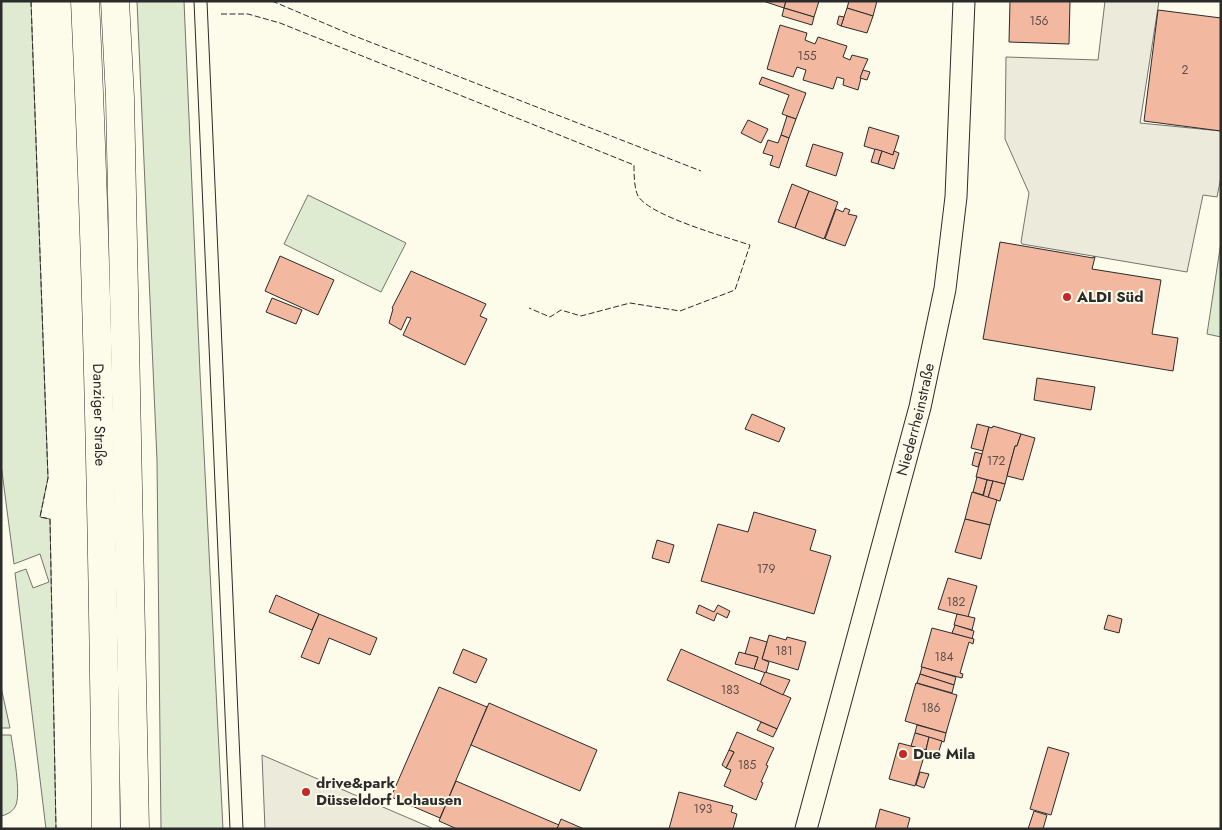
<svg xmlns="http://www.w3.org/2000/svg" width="1222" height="830" viewBox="0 0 1222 830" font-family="Jost,sans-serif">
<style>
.green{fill:#deebd1;stroke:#74746e}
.parking{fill:#eceadb;stroke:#74746e}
.building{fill:#f2b8a0;stroke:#2b2b2b}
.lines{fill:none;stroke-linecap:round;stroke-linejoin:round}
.tertiary-casing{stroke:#2b2b2b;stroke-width:23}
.primary-casing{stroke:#2b2b2b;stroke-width:29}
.tertiary{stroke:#fdfbea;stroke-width:21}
.primary{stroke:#fdfbea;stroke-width:28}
.tram{stroke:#2b2b2b;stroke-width:1}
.fence{stroke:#2b2b2b;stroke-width:1;stroke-dasharray:6 2.5;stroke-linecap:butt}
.poi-dot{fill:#c62828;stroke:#fdfbea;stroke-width:2}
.labels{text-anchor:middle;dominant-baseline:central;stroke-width:4;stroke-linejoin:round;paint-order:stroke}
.number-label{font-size:12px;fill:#5d4e48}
.poi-label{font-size:15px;font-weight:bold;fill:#2b2b2b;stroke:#fdfbea;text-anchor:start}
.street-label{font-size:15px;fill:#2b2b2b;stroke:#fdfbea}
</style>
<rect width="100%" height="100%" fill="#fdfbea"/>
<!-- green -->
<g class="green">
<polygon points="1,1 31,1 48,478 40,517 50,519 56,829 46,829 15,573 26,569 33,588 49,582 40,554 14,564 1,464"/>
<polygon points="137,1 184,1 200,373 223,829 161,829 157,460"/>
<polygon points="308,195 406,243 381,292 284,244"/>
<polygon points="1221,242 1221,337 1207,334"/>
<polygon points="1,687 10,728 1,728"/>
<path d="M 1,735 L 11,735 C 13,750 22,796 15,807 C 12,812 6,815 1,816 Z"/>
</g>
<!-- parking -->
<g class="parking">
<polygon points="1105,1 1159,1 1140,123 1221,131 1221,177 1217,197 1203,195 1187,272 1022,244 1021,242 1029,193 1005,139 1006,57 1098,60"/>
<polygon points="262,755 434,829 265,829"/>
</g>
<!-- building -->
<g class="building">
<polygon points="763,1 786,1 784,8"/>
<polygon points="786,1 819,1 814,17 784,8"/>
<polygon points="849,1 877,1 873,16 847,8"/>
<polygon points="1010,1 1070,1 1069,44 1009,42"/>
<polygon points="784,8 814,17 812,25 782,16"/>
<polygon points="847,8 873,16 867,33 841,26"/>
<polygon points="1158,10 1221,18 1221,131 1144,121"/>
<polygon points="839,16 844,17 841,26 837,24"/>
<polygon points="780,25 807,33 805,40 815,44 818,37 847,46 843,57 850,60 852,55 868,59 863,70 858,90 843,85 844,79 837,77 833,89 803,80 806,70 797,67 793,77 767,69"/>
<polygon points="863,70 870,72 867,80 860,78"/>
<polygon points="762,77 806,93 796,119 782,114 789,95 759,84"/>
<polygon points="787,116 796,119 789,138 781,135"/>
<polygon points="748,120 768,129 761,143 741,133"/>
<polygon points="869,127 899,136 893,155 864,146"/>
<polygon points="781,135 789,138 779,168 770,165 773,156 763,153 768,140 778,143"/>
<polygon points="813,144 843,153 836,176 806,166"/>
<polygon points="875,149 882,151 878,164 871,162"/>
<polygon points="882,151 893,155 894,151 899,153 894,169 878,164"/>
<polygon points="792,184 809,191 795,228 778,222"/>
<polygon points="809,191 838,202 824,239 795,228"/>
<polygon points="845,208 850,210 848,214 857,216 845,246 825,239 836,209 843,212"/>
<polygon points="1000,242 1093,258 1093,257 1095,257 1092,269 1161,280 1152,334 1178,338 1173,371 983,339"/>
<polygon points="280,256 334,280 318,315 265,291"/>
<polygon points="411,271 486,304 480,316 487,319 465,365 403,335 411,318 407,317 401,330 389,323 393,309 392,308"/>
<polygon points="272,298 302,310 296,324 266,312"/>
<polygon points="1037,378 1095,387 1091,410 1034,400"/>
<polygon points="752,414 785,428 779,442 745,429"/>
<polygon points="977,424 989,427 983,451 971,448"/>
<polygon points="993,426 1021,434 1017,446 1015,446 1005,484 976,477 989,427 992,428"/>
<polygon points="1021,434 1035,438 1023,480 1007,476 1015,446 1017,446"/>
<polygon points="975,452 982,454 978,467 972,465"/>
<polygon points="977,477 987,480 983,495 973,492"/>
<polygon points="987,480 993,481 988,498 983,497"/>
<polygon points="993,481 1005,484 1000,501 988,498"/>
<polygon points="972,492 997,500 990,525 965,519"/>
<polygon points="754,512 816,530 810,550 831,556 814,614 701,581 718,524 748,532"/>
<polygon points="965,519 990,525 981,559 955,552"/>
<polygon points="657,540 674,545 669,563 652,558"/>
<polygon points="948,578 977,586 968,617 938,609"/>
<polygon points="276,595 319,614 312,630 269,612"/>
<polygon points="699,605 714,612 718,605 730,611 727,618 717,613 714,621 696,613"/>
<polygon points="319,614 377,638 370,655 329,638 319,664 301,657"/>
<polygon points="957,614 975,618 972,630 954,625"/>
<polygon points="1108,615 1122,619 1119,633 1104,629"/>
<polygon points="955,625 974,631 972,639 952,633"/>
<polygon points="932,628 974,639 973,644 969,642 960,673 963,674 962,678 921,667"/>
<polygon points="769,635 786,640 787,637 806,642 798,670 762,659"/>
<polygon points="750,637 767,642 762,659 769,662 766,673 754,669 758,657 745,654"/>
<polygon points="463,649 487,659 476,683 453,673"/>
<polygon points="681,649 791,698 777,729 667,680"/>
<polygon points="739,652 758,657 754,669 735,664"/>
<polygon points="922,667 956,677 954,685 920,674"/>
<polygon points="765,672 790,680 783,695 760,684"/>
<polygon points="920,674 954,685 952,693 917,683"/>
<polygon points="916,683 957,695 946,733 905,721"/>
<polygon points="439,687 487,707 440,818 391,797"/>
<polygon points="489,703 597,750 580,791 471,745"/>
<polygon points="761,722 777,729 773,737 757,730"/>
<polygon points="917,725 946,733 944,742 915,733"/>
<polygon points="737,732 774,748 766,765 768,766 761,782 763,783 756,800 724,786 731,770 726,768 734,752 729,750"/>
<polygon points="915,733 929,737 926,750 911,746"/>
<polygon points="929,737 942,741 938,754 926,750"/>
<polygon points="899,743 926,750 915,786 889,779"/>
<polygon points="1048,747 1069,753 1051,815 1030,809"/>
<polygon points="729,750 734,752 726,768 722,765"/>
<polygon points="920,772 929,774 924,788 916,785"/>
<polygon points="456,781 559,825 557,829 457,829 439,821"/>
<polygon points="679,792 733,806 731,812 737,814 733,829 669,829"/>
<polygon points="880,809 910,818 907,829 875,829"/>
<polygon points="1034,811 1047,815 1043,829 1028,829"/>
<polygon points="561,819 584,829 557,829"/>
</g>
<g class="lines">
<defs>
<g id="tertiary">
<path id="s1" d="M 806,829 L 920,407 L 945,289 L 956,197 L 964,1"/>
</g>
<g id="primary">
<path id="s2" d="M 85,1 C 98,277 103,553 106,829"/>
<polyline points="115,1 120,98 135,829"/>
</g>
</defs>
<!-- tertiary casing -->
<use href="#tertiary" class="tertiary-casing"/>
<!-- primary casing -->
<use href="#primary" class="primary-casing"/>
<!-- tertiary -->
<use href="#tertiary" class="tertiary"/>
<!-- primary -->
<use href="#primary" class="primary"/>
<!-- tram -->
<g class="tram">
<polyline points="194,1 230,829"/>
<polyline points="207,1 243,829"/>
</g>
<!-- fence -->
<g class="fence">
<polyline points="31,1 48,478 40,517 50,519 56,829"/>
<polyline points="272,1 352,35 701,171"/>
<path d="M 221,14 L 248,14 L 280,23 L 634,165 C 634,174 634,188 638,196 C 650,216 726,237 750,245 L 735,290 L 680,311 L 630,303 L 581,316 L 561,310 L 550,317 L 529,308"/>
</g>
</g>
<!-- markers -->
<g class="poi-dot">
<circle cx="1067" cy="297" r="5"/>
<circle cx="903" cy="754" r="5"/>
<circle cx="306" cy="792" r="5"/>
</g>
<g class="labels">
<!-- number labels -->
<g class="number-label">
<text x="1039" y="21">156</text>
<text x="807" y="56">155</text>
<text x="1185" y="70">2</text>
<text x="996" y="461">172</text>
<text x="766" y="569">179</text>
<text x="956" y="602">182</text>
<text x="784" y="651">181</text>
<text x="944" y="657">184</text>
<text x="730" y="690">183</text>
<text x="931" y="708">186</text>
<text x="747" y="765">185</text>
<text x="703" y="809">193</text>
</g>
<!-- poi labels -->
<g class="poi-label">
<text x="1077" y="297">ALDI Süd</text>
<text x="913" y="754">Due Mila</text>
<text x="316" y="783">drive&amp;park<tspan x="316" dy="17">Düsseldorf Lohausen</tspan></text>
</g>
<!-- street labels -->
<g class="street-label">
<text stroke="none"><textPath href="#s2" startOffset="414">Danziger Straße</textPath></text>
<text stroke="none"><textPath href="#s1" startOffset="424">Niederrheinstraße</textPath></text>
</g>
</g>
<!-- border -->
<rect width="1222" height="830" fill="none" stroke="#2b2b2b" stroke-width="5"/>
</svg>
